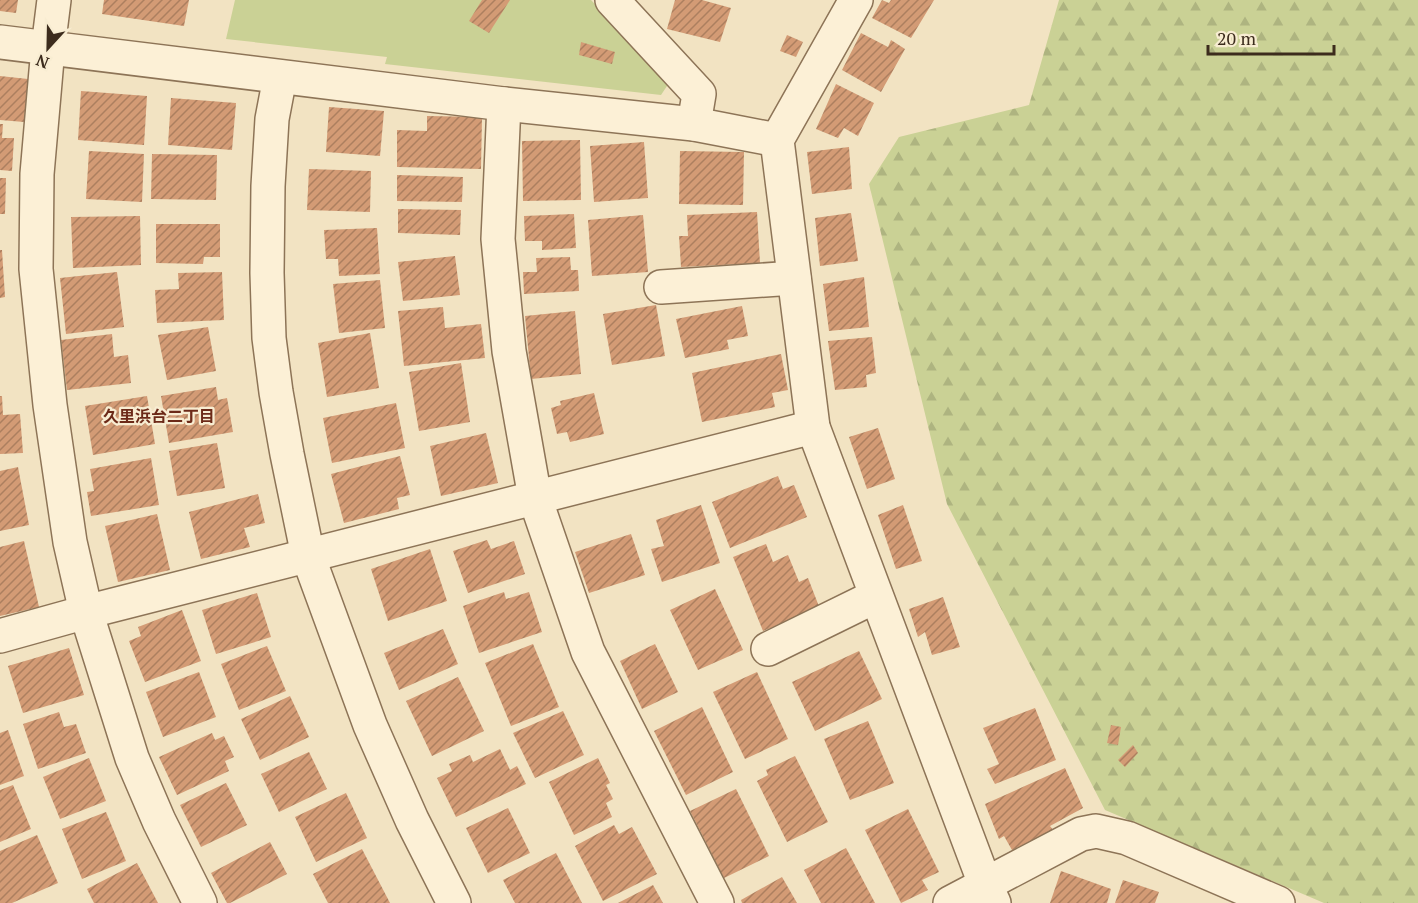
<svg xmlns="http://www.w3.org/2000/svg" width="1418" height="903" viewBox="0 0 1418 903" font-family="'PT Serif','Noto Sans JP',serif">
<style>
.green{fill:#cad195}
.forest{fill:url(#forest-firs)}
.building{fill:url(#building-hatch)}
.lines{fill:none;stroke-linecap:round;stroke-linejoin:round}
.minor-casing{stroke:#8d7457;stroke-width:36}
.minor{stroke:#fcf0d6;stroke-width:33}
.labels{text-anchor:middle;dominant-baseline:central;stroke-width:4.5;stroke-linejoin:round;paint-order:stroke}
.neighbourhood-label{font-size:16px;font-weight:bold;fill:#6c2a18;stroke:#f8edd2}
</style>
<defs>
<pattern id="forest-firs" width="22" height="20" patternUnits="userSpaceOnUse" patternTransform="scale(1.5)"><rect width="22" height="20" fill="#cad195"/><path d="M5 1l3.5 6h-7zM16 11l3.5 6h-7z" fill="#aeb480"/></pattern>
<pattern id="building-hatch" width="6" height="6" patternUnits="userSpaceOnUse" patternTransform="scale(1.5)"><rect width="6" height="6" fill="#d39b75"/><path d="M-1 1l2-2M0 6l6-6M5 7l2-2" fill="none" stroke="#ac7f5f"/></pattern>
</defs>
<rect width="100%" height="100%" fill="#f2e3c2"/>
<!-- green -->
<polygon class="green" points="235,0 591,0 669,83 661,95 385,64 387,57 226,39"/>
<!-- forest -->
<polygon class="forest" points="1059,0 1418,0 1418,903 1324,903 1105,810 947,504 869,184 899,137 1029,105"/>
<!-- building -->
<g class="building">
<polygon points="0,0 18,0 16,13 0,11"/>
<polygon points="104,0 189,0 184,26 102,14"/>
<polygon points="482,0 510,0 489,33 469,21"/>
<polygon points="675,0 702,0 731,8 720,42 667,29"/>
<polygon points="882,0 889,3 891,0 934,0 911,38 872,18"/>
<polygon points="861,33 888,47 891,40 905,49 881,92 842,70"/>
<polygon points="787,35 803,42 796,57 780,51"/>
<polygon points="581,42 615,52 612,64 579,55"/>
<polygon points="0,76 28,79 24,122 0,120"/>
<polygon points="836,84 874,103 858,136 844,128 838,138 816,129"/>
<polygon points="81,91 147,96 144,145 78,140"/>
<polygon points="171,98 236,103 232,150 168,145"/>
<polygon points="329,107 384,111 380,156 326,152"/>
<polygon points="427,116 482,117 481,169 397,167 397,130 427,131"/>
<polygon points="0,124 3,124 2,138 14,138 12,171 0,170"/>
<polygon points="580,140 581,200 523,201 522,141"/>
<polygon points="644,142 648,198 594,202 590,146"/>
<polygon points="849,147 852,189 812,194 807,152"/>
<polygon points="89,151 144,154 142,202 86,199"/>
<polygon points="680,151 744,152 743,205 679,204"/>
<polygon points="152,154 217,155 216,200 151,199"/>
<polygon points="309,169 371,171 370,212 307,210"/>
<polygon points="397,175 463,177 462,202 397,201"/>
<polygon points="0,178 6,178 5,214 0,214"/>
<polygon points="398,209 461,210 460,235 398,233"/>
<polygon points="757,212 760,263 681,267 679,236 688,236 687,215"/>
<polygon points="851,213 858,261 820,266 815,218"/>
<polygon points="574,214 576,248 542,250 542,241 525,241 524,216"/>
<polygon points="643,215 648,272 592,276 588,220"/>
<polygon points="140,216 141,265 73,268 71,217"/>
<polygon points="156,224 220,224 220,257 204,257 203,264 156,263"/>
<polygon points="377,228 380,274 339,276 338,259 326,259 324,230"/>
<polygon points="0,250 2,250 5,297 0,298"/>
<polygon points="455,256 460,295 403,301 398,262"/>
<polygon points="570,257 571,270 578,270 579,291 524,294 523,272 537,272 536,258"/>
<polygon points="117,272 124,327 66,334 60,278"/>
<polygon points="222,272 224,320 157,323 155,290 179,289 178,273"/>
<polygon points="864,277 869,327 829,331 823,284"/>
<polygon points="380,280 385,328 339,333 333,284"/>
<polygon points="656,305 665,356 612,365 603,314"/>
<polygon points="742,306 748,336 727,340 729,349 685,358 676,319"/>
<polygon points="443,307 445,328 481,324 485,358 404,366 398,311"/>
<polygon points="575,311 581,374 531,379 525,316"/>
<polygon points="208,327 216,371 167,380 158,335"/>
<polygon points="370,333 379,388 327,397 318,343"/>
<polygon points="112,334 114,357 128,355 131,383 67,390 61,340"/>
<polygon points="872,337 876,373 866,375 867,387 835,390 828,341"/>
<polygon points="781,354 788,390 772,393 775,407 702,422 692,373"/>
<polygon points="461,363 470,422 419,431 409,372"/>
<polygon points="216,387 218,400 227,398 233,432 169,443 161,396"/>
<polygon points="594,393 604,434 570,442 567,432 557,434 551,408 561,405 560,401"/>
<polygon points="0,396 2,396 3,415 20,414 23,453 0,454"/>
<polygon points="147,396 155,444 93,455 85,406"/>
<polygon points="396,403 405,448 332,463 323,418"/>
<polygon points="878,428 895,479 867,489 849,437"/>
<polygon points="486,433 498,483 441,496 430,446"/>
<polygon points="217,443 225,488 177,496 169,451"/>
<polygon points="400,456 410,495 397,498 399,509 344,523 331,474"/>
<polygon points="151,458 159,505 91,516 87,492 94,491 90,469"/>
<polygon points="18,467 29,525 0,531 0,471"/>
<polygon points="778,476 783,489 794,485 807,517 730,548 712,502"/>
<polygon points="258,494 265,523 244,528 250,547 201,559 189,512"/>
<polygon points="701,505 720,563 662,582 651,549 664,546 656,520"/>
<polygon points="903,505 922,561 896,569 878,515"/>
<polygon points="157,514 170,570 118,582 105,526"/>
<polygon points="631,534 645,575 589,593 575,552"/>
<polygon points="487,540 491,549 514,541 525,574 468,593 453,551"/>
<polygon points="24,541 39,607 0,616 0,547"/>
<polygon points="766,544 773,562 788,555 799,582 808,578 820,609 763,631 733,557"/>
<polygon points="430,549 447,601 388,621 371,569"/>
<polygon points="715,589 743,650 698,670 670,610"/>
<polygon points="504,592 506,599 529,592 542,632 479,653 463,606"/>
<polygon points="257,593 271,637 216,654 202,610"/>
<polygon points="943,597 960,647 932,655 925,632 918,637 909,609"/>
<polygon points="182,610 201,661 145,682 129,641 141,636 138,627"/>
<polygon points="443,629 458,664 399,690 384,653"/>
<polygon points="533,644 559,707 511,726 485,663"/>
<polygon points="655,644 678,692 642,709 620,661"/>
<polygon points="267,646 286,691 239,710 221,664"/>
<polygon points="69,648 84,695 23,713 8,666"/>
<polygon points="859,651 882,699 815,731 792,682"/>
<polygon points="199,672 216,717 163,737 146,692"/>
<polygon points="757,672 788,739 745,759 713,692"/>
<polygon points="458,677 484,731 432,756 406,701"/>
<polygon points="290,696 309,737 260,760 241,719"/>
<polygon points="702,707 733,772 686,795 654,731"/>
<polygon points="1035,708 1056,760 995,784 987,769 999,764 983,728"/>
<polygon points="563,711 584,755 535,778 513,733"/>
<polygon points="59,712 64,727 76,724 86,753 38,769 23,724"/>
<polygon points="868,721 894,783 850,800 824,739"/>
<polygon points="1111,725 1121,727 1118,745 1107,743"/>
<polygon points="8,730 24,776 0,785 0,733"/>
<polygon points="212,733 215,740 224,736 234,757 225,761 229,771 177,795 159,757"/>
<polygon points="1133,745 1138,753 1125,767 1118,760"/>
<polygon points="500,749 510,770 517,766 526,784 456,817 437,778 452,771 449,764 470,755 473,762"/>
<polygon points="309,752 327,789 279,812 261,774"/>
<polygon points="795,756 828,822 787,842 757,781 768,775 766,770"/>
<polygon points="89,758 106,801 60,819 43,777"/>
<polygon points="598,758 610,783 606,785 613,799 606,803 612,817 574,835 549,782"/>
<polygon points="1065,768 1083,808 1050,826 1054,831 1012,850 1004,836 999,839 985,804"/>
<polygon points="226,783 247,825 201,847 180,805"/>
<polygon points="13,785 31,829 0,842 0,790"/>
<polygon points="736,789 769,856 724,878 690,811"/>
<polygon points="346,793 367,838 316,862 295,817"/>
<polygon points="508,808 530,853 488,873 466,828"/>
<polygon points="908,809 939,872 922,880 928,890 901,903 865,830"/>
<polygon points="106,812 126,861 82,879 62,829"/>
<polygon points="614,825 619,834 632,827 657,874 603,901 575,846"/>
<polygon points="37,835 58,883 12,903 0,903 0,851"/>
<polygon points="270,842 287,874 230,903 227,903 211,873"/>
<polygon points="846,848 875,903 821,903 804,870"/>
<polygon points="362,849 390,903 328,903 313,874"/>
<polygon points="556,853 582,903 515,903 503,880"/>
<polygon points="137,863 158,903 94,903 87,889"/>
<polygon points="1061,871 1111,889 1107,903 1050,903"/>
<polygon points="782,877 797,903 742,903 741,900"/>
<polygon points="1123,880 1159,892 1155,903 1115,903"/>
<polygon points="653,885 663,903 618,903"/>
</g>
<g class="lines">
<defs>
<g id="minor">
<polyline points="54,0 48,48 37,174 36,269 50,405 70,542 86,612 132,758 159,821 200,903"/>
<polyline points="612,0 699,94 694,124"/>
<polyline points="856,0 777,140 813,427 985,884 994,903"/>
<polyline points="0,42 504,104 694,124 777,140"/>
<polyline points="280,77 272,119 268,186 267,273 269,338 276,392 287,454 308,556 370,725 412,820 454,903"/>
<polyline points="504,104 498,239 509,351 535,498 588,652 717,903"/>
<polyline points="661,287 794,278"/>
<polyline points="0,636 86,612 813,427"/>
<polyline points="768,649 876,596"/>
<polyline points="950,903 1081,834 1096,831 1127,838 1278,903"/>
</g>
</defs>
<!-- minor casing -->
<use href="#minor" class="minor-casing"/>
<!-- minor -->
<use href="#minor" class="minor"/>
</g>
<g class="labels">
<!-- neighbourhood labels -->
<g class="neighbourhood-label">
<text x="159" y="416">久里浜台二丁目</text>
</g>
</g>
<!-- north arrow -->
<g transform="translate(48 48) rotate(202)" stroke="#f8edd2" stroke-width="4.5" paint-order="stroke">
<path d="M0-4.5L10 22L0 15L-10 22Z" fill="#3c2c1d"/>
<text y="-9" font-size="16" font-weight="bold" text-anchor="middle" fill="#3c2c1d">N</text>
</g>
<!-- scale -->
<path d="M1208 45v9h126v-9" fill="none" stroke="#3c2c1d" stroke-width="3"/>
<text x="1217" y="45" font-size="18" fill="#3c2c1d" stroke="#f8edd2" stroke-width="4.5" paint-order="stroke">20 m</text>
</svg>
